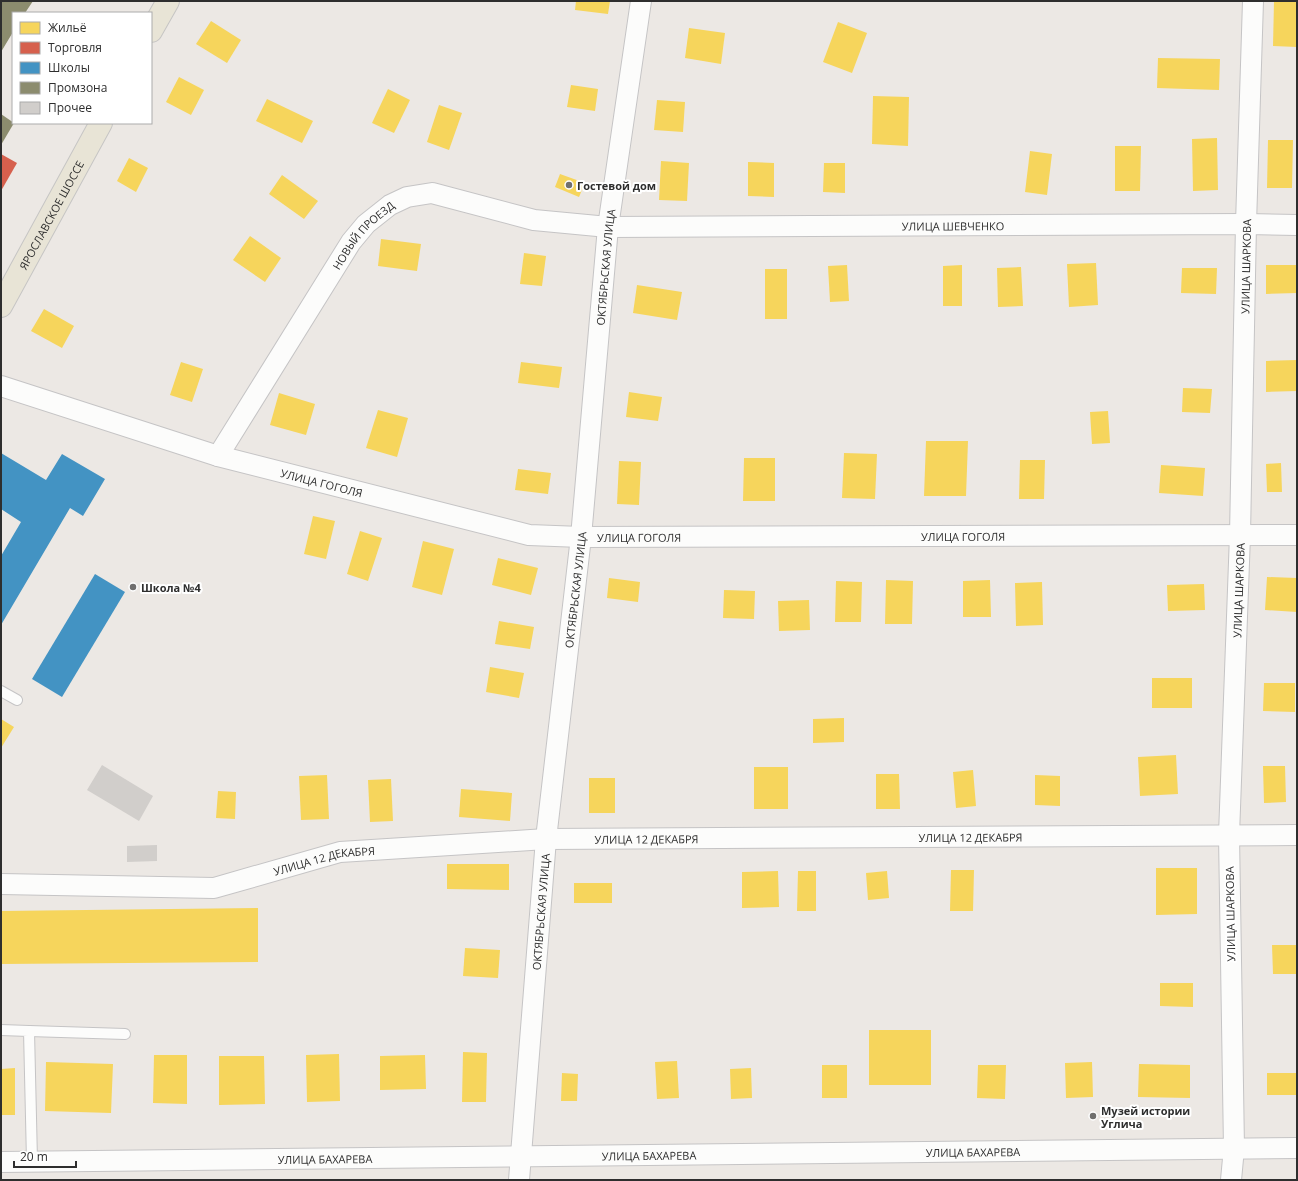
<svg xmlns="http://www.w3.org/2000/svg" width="1298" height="1181" viewBox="0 0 1298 1181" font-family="'Open Sans',sans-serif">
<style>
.homes{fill:#f6d55c}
.shops{fill:#d6604d}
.schools{fill:#4393c3}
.industry{fill:#8c8c6e}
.building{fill:#d1cecb}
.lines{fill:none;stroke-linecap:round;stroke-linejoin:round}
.service-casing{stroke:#c5c4c5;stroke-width:12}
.minor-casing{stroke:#c5c4c5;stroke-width:22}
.primary-casing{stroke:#c6c5c4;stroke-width:24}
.service{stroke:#fcfcfb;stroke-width:10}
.minor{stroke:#fcfcfb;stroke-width:20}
.primary{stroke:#e8e4d6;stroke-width:22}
.poi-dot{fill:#706f6e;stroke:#fff;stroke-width:1.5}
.labels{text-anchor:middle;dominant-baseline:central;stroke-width:4;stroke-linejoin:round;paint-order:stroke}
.poi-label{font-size:11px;font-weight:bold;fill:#2e2e2e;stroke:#fff;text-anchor:start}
.street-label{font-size:11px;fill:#2e2e2e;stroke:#fff}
</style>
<rect width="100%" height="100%" fill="#ece8e4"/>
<!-- homes -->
<g class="homes">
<polygon points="576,1 610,1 608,14 575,10"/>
<polygon points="1274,1 1297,1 1297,47 1273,46"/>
<polygon points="211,21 241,40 227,63 196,44"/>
<polygon points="838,22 867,33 852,73 823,62"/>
<polygon points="689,28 725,33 721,64 685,58"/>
<polygon points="1158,58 1220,59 1219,90 1157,88"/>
<polygon points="179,77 204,90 191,115 166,102"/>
<polygon points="571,85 598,89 595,111 567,107"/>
<polygon points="388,89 410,100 394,133 372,123"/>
<polygon points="873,96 909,97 908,146 872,144"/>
<polygon points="267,99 313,121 302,143 256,121"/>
<polygon points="657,100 685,102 683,132 654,130"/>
<polygon points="439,105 462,113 449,150 427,142"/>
<polygon points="1217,138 1218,190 1193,191 1192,139"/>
<polygon points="1268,140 1293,140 1292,188 1267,188"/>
<polygon points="1115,146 1141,146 1140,191 1115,191"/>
<polygon points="1030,151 1052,154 1047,195 1025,192"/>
<polygon points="129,158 148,168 136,192 117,181"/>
<polygon points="661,161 689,163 687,201 659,200"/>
<polygon points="748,162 774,163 774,197 748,196"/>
<polygon points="824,163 845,163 845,193 823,192"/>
<polygon points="560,174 585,183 579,197 555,187"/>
<polygon points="282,175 318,201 304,219 269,194"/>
<polygon points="250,236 281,258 265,282 233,260"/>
<polygon points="381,239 421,244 417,271 378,266"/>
<polygon points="524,253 546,256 542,286 520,284"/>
<polygon points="1096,263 1098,305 1069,307 1067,264"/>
<polygon points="847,265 849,301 830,302 828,266"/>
<polygon points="962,265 962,306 943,306 943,266"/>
<polygon points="1266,265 1297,265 1297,293 1266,294"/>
<polygon points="1021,267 1023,306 998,307 997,268"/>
<polygon points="1182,268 1217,268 1216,294 1181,293"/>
<rect x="765" y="269" width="22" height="50"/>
<polygon points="637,285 682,292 677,320 633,313"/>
<polygon points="44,309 74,326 62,348 31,331"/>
<polygon points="1297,360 1297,391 1266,392 1266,361"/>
<polygon points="181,362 203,369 192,402 170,395"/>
<polygon points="521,362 562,367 559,388 518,383"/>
<polygon points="1183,388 1212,389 1210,413 1182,412"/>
<polygon points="629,392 662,397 658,421 626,417"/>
<polygon points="279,393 315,404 306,435 270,425"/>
<polygon points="378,410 408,418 397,457 366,448"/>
<polygon points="1108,411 1110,443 1092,444 1090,412"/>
<polygon points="926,441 968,441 966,496 924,496"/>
<polygon points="844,453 877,454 875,499 842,498"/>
<polygon points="744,458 775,458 775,501 743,501"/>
<polygon points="1020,460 1045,460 1044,499 1019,499"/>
<polygon points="619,461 641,462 639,505 617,504"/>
<polygon points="1281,463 1282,492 1267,492 1266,464"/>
<polygon points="1161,465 1205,468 1203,496 1159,493"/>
<polygon points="518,469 551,473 548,494 515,490"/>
<polygon points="313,516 335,521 326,559 304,554"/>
<polygon points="360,531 382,538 368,581 347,574"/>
<polygon points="423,541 454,549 442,595 412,587"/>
<polygon points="498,558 538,568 531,595 492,585"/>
<polygon points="1267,577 1297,578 1297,612 1265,610"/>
<polygon points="609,578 640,582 638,602 607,598"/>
<polygon points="886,580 913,581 912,624 885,624"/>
<polygon points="990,580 991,617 963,617 963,581"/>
<polygon points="836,581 862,582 861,622 835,622"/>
<polygon points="1042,582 1043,625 1016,626 1015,583"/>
<polygon points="1204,584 1205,610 1168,611 1167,585"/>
<polygon points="724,590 755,591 754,619 723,618"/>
<polygon points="809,600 810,630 779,631 778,601"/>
<polygon points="499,621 534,627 530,649 495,644"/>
<polygon points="490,667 524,673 519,698 486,692"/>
<rect x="1152" y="678" width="40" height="30"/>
<polygon points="1264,683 1295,683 1295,712 1263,711"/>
<polygon points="844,718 844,742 813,743 813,719"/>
<polygon points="1,719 14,727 1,748"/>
<polygon points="1176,755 1178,794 1140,796 1138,757"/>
<polygon points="1263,766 1285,766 1286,802 1264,803"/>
<rect x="754" y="767" width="34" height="42"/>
<polygon points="973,770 976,806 956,808 953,772"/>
<polygon points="876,774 899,774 900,809 876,809"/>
<polygon points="327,775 329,819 301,820 299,776"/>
<polygon points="1035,775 1060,776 1060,806 1035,805"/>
<rect x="589" y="778" width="26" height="35"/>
<polygon points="391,779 393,821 370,822 368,780"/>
<polygon points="461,789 512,793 510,821 459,817"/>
<polygon points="218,791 236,792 235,819 216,818"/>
<polygon points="447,864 509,864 509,890 447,889"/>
<polygon points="1156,868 1197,868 1197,914 1156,915"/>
<polygon points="951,870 974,870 973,911 950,911"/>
<polygon points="778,871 779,907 742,908 742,872"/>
<polygon points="798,871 816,871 816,911 797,911"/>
<polygon points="887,871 889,898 868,900 866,873"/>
<rect x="574" y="883" width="38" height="20"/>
<polygon points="258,908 258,962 1,964 1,911"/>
<polygon points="1272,945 1297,945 1297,974 1273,974"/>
<polygon points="465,948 500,950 498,978 463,976"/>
<polygon points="1160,983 1193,983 1193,1007 1160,1006"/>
<rect x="869" y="1030" width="62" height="55"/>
<polygon points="463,1052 487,1053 486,1102 462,1102"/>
<polygon points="339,1054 340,1101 307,1102 306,1055"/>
<polygon points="154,1055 187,1055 187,1104 153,1103"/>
<polygon points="425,1055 426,1089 380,1090 380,1056"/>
<polygon points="219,1056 264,1056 265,1104 219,1105"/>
<polygon points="677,1061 679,1098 657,1099 655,1062"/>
<polygon points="46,1062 113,1064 111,1113 45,1111"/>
<polygon points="1092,1062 1093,1097 1066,1098 1065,1063"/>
<polygon points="1139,1064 1190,1065 1190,1098 1138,1097"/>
<rect x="822" y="1065" width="25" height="33"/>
<polygon points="978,1065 1006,1065 1005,1099 977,1098"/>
<polygon points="15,1068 15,1115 1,1115 1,1069"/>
<polygon points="751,1068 752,1098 731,1099 730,1069"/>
<polygon points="562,1073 578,1074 577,1101 561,1101"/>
<rect x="1267" y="1073" width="30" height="22"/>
</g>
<!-- shops -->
<polygon class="shops" points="1,154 17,163 1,191"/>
<!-- schools -->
<g class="schools">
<polygon points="1,453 46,480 62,454 105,479 83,516 70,508 1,625 1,556 21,522 1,509"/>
<polygon points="95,574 125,592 62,697 32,679"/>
</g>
<!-- industry -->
<g class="industry">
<polygon points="1,1 33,1 25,13 13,13 13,32 1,52"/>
<polygon points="1,114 14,123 1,145"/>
</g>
<!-- building -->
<g class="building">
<polygon points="102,765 153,796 139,821 87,790"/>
<polygon points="157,845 157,861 127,862 127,846"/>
</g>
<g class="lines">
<defs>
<g id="service">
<polyline points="1,691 17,700"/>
<polyline points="1,1030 29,1031 32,1161"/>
<polyline points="29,1031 125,1034"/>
</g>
<g id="minor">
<path id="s1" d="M 1,386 L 218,456 L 529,535 L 581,537 L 1297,535"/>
<path id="s2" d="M 218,456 L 351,242 L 366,224 L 390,205 L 407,197 L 432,193 L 534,220 L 608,227 L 1246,224 L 1297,225"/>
<path id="s3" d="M 1,884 L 214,888 L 340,852 L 546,839 L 1297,835"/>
<path id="s4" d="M 1,1162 L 1297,1148"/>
<path id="s5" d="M 519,1180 L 546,839 L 581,537 L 608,227 L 641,1"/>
<path id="s6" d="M 1231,1180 L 1234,1148 L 1229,835 L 1240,535 L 1246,224 L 1253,1"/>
</g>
<g id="primary">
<polyline points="151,31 168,1"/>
<path id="s7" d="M 1,306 L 101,123"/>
</g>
</defs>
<!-- service casing -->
<use href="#service" class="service-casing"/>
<!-- minor casing -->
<use href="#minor" class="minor-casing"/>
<!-- primary casing -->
<use href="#primary" class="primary-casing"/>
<!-- service -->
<use href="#service" class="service"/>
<!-- minor -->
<use href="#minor" class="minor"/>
<!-- primary -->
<use href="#primary" class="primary"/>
</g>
<!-- markers -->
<g class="poi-dot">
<circle cx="569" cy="185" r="4"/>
<circle cx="133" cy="587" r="4"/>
<circle cx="1093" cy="1116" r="4"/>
</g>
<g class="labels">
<!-- poi labels -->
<g class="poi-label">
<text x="577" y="185">Гостевой дом</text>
<text x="141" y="587">Школа №4</text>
<text x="1101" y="1110">Музей истории<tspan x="1101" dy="13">Углича</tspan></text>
</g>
<!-- street labels -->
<g class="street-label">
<text stroke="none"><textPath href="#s7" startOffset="104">ЯРОСЛАВСКОЕ ШОССЕ</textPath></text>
<text stroke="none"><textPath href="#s2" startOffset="875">УЛИЦА ШЕВЧЕНКО</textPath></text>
<text stroke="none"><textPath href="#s2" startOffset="265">НОВЫЙ ПРОЕЗД</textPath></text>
<text stroke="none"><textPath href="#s5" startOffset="917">ОКТЯБРЬСКАЯ УЛИЦА</textPath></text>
<text stroke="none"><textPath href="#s6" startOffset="914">УЛИЦА ШАРКОВА</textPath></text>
<text stroke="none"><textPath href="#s1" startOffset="335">УЛИЦА ГОГОЛЯ</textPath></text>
<text stroke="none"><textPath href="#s1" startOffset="983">УЛИЦА ГОГОЛЯ</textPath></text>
<text stroke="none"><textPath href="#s1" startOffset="659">УЛИЦА ГОГОЛЯ</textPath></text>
<text stroke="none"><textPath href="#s5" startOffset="593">ОКТЯБРЬСКАЯ УЛИЦА</textPath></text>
<text stroke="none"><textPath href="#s6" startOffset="590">УЛИЦА ШАРКОВА</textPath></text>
<text stroke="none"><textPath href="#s3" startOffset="975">УЛИЦА 12 ДЕКАБРЯ</textPath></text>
<text stroke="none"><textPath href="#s3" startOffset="651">УЛИЦА 12 ДЕКАБРЯ</textPath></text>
<text stroke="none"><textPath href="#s3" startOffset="327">УЛИЦА 12 ДЕКАБРЯ</textPath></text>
<text stroke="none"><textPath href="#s5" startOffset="269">ОКТЯБРЬСКАЯ УЛИЦА</textPath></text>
<text transform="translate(1230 914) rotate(-91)">УЛИЦА ШАРКОВА</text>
<text stroke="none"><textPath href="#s4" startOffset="972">УЛИЦА БАХАРЕВА</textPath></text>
<text stroke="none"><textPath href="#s4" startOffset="648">УЛИЦА БАХАРЕВА</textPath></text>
<text stroke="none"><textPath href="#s4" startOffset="324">УЛИЦА БАХАРЕВА</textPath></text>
</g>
</g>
<!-- border -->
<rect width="1298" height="1181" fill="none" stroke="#2e2e2e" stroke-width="4"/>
<!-- legend -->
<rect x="12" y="12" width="140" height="112" fill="#ffffff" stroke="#ababab"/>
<rect x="20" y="22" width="20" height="12" fill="#f6d55c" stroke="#ababab"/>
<text x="48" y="32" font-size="12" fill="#2e2e2e">Жильё</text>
<rect x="20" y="42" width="20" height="12" fill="#d6604d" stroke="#ababab"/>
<text x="48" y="52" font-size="12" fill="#2e2e2e">Торговля</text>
<rect x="20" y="62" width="20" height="12" fill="#4393c3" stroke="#ababab"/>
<text x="48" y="72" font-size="12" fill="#2e2e2e">Школы</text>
<rect x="20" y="82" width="20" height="12" fill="#8c8c6e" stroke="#ababab"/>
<text x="48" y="92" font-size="12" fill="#2e2e2e">Промзона</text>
<rect x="20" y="102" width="20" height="12" fill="#d1cecb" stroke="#ababab"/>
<text x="48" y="112" font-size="12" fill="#2e2e2e">Прочее</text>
<!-- scale -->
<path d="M14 1161v6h62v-6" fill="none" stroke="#2e2e2e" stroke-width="2"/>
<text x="20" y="1161" font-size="12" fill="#2e2e2e" stroke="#ffffff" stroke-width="3" paint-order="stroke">20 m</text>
</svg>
